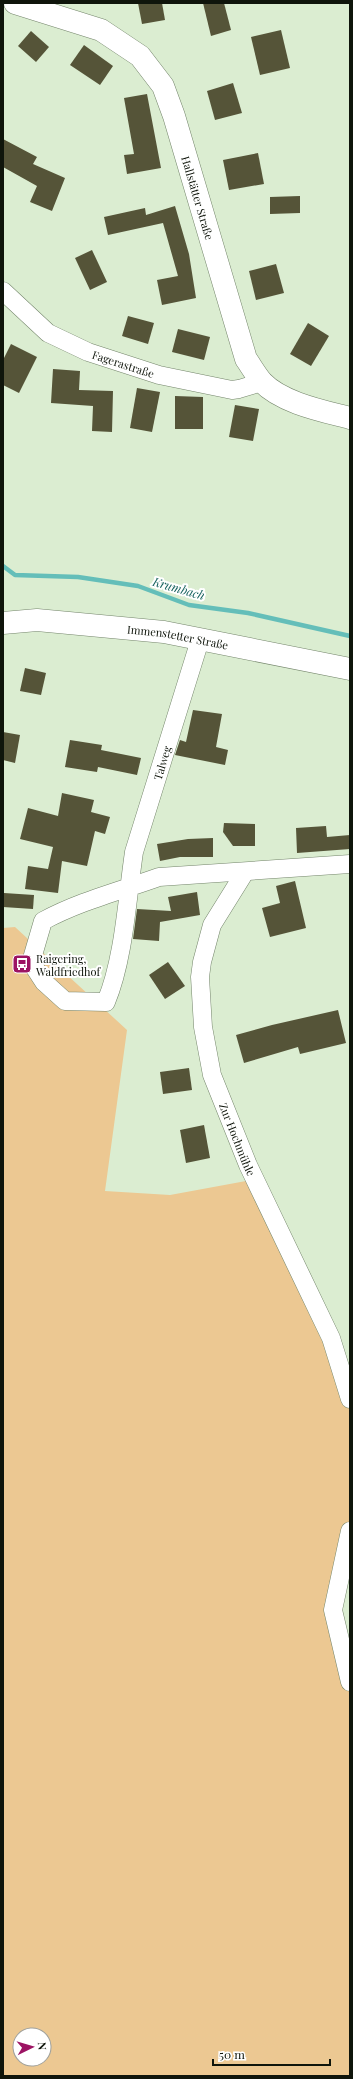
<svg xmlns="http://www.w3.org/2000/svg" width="353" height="2079" viewBox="0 0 353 2079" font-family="'Playfair Display',serif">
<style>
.green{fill:#ecc892;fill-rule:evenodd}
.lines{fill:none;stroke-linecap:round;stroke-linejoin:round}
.stream{stroke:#64beb9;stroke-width:4.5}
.building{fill:#555438}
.minor-casing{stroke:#74856b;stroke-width:19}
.tertiary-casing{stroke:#74856b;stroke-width:23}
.secondary-casing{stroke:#74856b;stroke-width:23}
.minor{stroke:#fff;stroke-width:18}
.tertiary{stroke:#fff;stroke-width:22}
.secondary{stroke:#fff;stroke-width:22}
.labels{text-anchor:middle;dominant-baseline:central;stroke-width:4;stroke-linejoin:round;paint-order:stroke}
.street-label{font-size:11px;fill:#0f150b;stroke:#fff}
.poi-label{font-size:11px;fill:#0f150b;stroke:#fff;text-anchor:start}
.water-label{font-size:12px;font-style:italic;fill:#14605d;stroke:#fff}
</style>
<rect width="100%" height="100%" fill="#dbedd1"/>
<!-- green -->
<path class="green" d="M 15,927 L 127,1030 L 105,1191 L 170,1195 L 246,1181 L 350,1399 L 350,1531 L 333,1610 L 350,1682 L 350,2076 L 3,2076 L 3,928 ZM 20,2035 L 44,2035 L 44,2059 L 20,2059 Z"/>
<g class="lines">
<!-- stream -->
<polyline class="stream" points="3,566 15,575 78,577 138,586 189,605 248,613 350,636"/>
</g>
<!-- building -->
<g class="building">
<polygon points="138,3 162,3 165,20 142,24"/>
<polygon points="203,3 224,3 231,30 211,36"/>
<polygon points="281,30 290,68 260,75 251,37"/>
<polygon points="31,31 49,47 36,62 18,46"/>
<polygon points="84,45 113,66 100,85 70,65"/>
<polygon points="233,83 242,113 215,120 207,91"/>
<polygon points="147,94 161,168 127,174 124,155 134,154 124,98"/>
<polygon points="3,139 37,157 33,164 65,178 52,211 30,202 37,186 3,167"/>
<polygon points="258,153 264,184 229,190 223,160"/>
<polygon points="300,196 300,213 270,214 270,197"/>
<polygon points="175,206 189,254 196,298 162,305 157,280 178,276 163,223 108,235 104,217 145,208 146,215"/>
<polygon points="92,250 107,282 90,290 75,258"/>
<polygon points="276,264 284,293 256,300 249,271"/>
<polygon points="128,316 154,323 148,344 122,336"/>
<polygon points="308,323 329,336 311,366 290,354"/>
<polygon points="178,329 210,337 204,360 172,352"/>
<polygon points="11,344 37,357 19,393 3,385 3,360"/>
<polygon points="53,369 80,371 79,390 113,391 112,432 92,431 93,406 51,403"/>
<polygon points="137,388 160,392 152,432 130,428"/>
<polygon points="175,396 203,397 203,429 175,429"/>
<polygon points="235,405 259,409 253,441 229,437"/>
<polygon points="25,668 46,673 41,695 20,691"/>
<polygon points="193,710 222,714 216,747 228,750 225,765 175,755 180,740 186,742"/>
<polygon points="3,732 20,735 15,763 3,760"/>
<polygon points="70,740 102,745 101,750 141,758 137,775 98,767 97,772 65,767"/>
<polygon points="62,793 94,800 91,812 110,817 105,834 95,831 87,866 62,861 58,893 25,889 28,866 48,869 53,847 20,839 28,808 58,816"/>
<polygon points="224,823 255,824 255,846 233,846 223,832"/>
<polygon points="326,826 327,837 350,835 350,849 297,853 296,828"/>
<polygon points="213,838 213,857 180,857 160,861 157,844 188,839"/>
<polygon points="295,881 306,928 270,937 262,908 280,903 276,886"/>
<polygon points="197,892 200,915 160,922 159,941 133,939 137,909 171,911 168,897"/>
<polygon points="4,893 34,895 33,909 3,907"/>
<polygon points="168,962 185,986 165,999 149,975"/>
<polygon points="338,1010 346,1043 300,1054 298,1047 244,1063 236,1035 272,1025"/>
<polygon points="189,1068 192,1090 163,1094 160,1072"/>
<polygon points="204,1125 210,1158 186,1163 180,1130"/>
</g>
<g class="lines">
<defs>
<g id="minor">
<path id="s1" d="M 3,291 L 48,333 L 88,352 L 159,375 L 232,390 L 239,389 L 262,382"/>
<path d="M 200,640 L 134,852 C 127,899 124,959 106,1002 L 65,1001 L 44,982 L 31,962 L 43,921 C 80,901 120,891 159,877 L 350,864"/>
<path id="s2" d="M 245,872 L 212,925 L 202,962 L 200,977 L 203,1027 L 212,1075 L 248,1165 L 331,1338 L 350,1399"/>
<polyline points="350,1531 333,1610 350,1682"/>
</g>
<g id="tertiary">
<path id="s3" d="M 15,3 L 101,30 L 140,56 L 163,86 L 174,116 L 246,359 C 251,366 256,375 262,382 C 282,403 323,411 350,418"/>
</g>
<g id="secondary">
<path id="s4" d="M 3,623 L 37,620 L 164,632 L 350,669"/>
</g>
</defs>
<!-- minor casing -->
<use href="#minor" class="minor-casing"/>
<!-- tertiary casing -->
<use href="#tertiary" class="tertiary-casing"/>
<!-- secondary casing -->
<use href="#secondary" class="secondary-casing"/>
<!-- minor -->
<use href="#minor" class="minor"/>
<!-- tertiary -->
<use href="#tertiary" class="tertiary"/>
<!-- secondary -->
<use href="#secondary" class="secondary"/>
</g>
<!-- icons -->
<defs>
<symbol id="bus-square" viewBox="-11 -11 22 22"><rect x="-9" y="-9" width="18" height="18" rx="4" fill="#9c1363" stroke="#fff"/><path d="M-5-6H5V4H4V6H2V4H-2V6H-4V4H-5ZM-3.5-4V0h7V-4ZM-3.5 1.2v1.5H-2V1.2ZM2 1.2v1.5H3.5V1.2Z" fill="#fff"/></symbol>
</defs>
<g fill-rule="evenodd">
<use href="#bus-square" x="11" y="953" width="22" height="22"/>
</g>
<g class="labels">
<!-- street labels -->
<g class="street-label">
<text stroke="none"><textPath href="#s3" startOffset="292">Hallstätter Straße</textPath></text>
<text stroke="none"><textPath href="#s1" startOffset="143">Fagerastraße</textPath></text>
<text stroke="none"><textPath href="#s4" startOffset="176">Immenstetter Straße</textPath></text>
<text transform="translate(162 763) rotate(-73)">Talweg</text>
<text stroke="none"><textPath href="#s2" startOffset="284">Zur Hochmühle</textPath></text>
</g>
<!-- poi labels -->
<g class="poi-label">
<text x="36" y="958">Raigering,<tspan x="36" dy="13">Waldfriedhof</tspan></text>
</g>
<!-- water labels -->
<g class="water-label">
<text transform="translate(179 588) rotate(16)">Krumbach</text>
</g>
</g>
<!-- border -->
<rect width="353" height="2079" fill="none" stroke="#0f150b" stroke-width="8"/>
<!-- north arrow -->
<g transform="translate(32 2047) rotate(85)"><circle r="19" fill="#ffffff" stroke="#9fa19d"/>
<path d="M0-3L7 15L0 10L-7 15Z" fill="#9c1363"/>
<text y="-6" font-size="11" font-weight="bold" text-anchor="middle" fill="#0f150b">N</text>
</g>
<!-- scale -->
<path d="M213 2059v6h117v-6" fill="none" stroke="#0f150b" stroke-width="2"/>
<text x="219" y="2059" font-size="12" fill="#0f150b" stroke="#ffffff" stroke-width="3" paint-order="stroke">50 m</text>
</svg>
